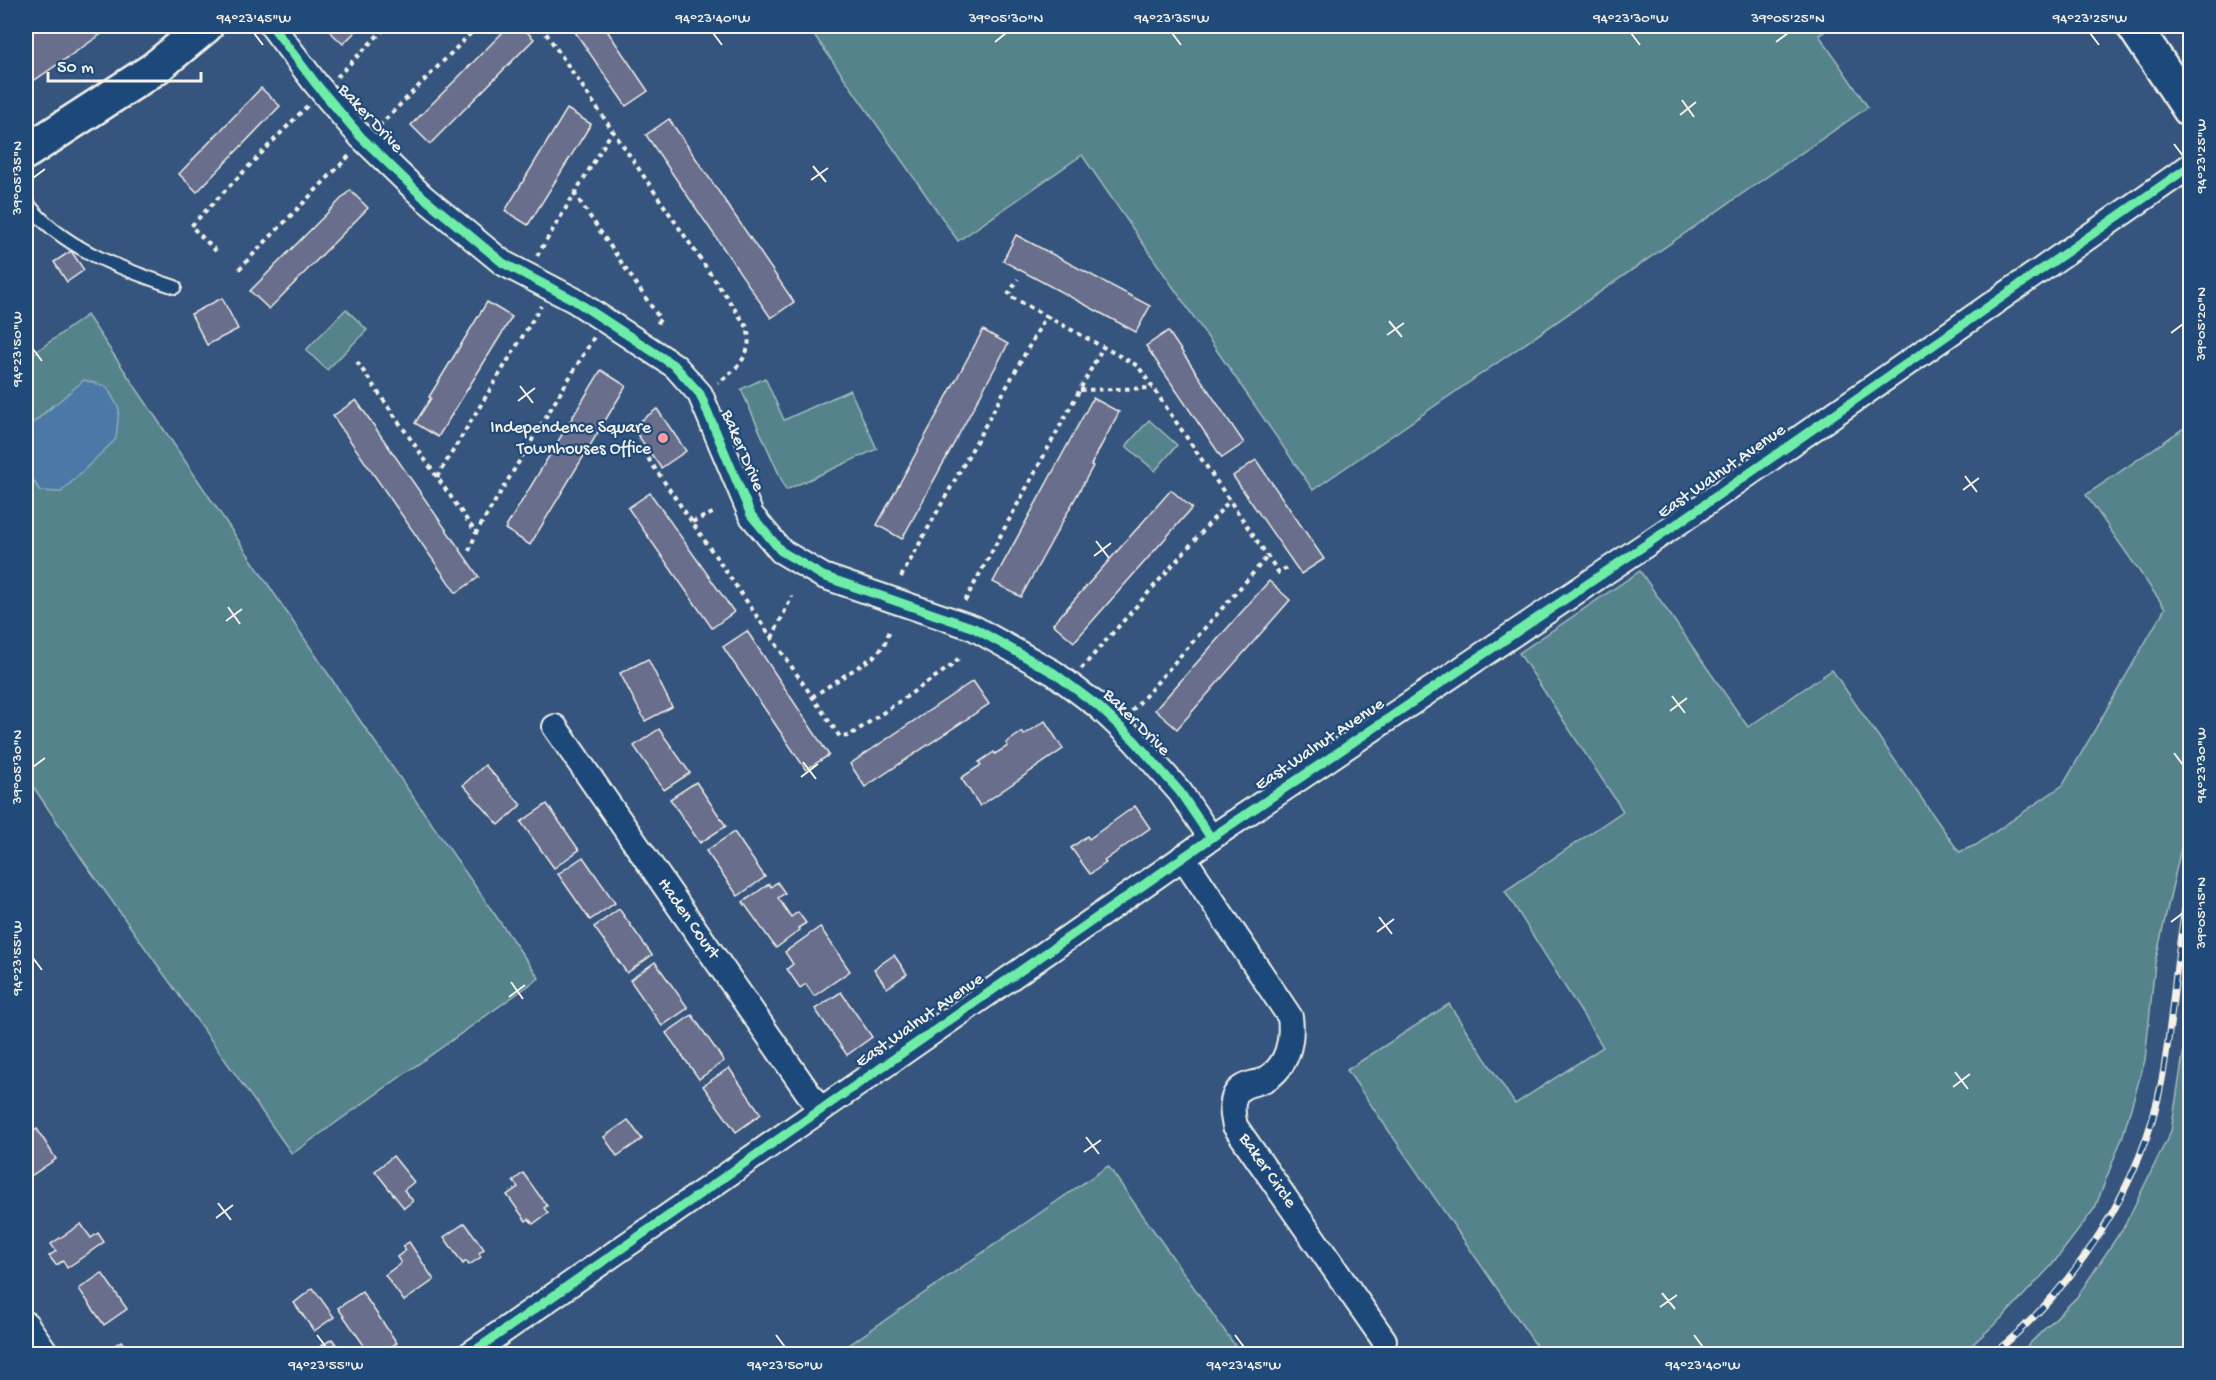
<svg xmlns="http://www.w3.org/2000/svg" width="2216" height="1380" viewBox="0 0 2216 1380" font-family="'Gochi Hand',sans-serif">
<style>
.green{fill:#55838c;stroke:#a4baba;stroke-width:1.5}
.water{fill:#4c78a7;stroke:#8fa8c1;stroke-width:1.5}
.building{fill:#676e8c;stroke:#f4f1e8;stroke-width:1.5}
.lines{fill:none;stroke-linecap:round;stroke-linejoin:round}
.lane-casing{stroke:#f4f1e8;stroke-width:16}
.street-casing{stroke:#f4f1e8;stroke-width:28}
.secondary-casing{stroke:#f4f1e8;stroke-width:38}
.path{stroke:#f4f1e8;stroke-width:4;stroke-dasharray:4.5 4.5;stroke-linecap:butt}
.lane{stroke:#1f4a7a;stroke-width:12}
.street{stroke:#1f4a7a;stroke-width:24}
.secondary{stroke:#1f4a7a;stroke-width:33}
.rail-casing{stroke:#f4f1e8;stroke-width:7}
.rail{stroke:#1f4a7a;stroke-width:4.5;stroke-dasharray:14;stroke-linecap:butt}
.cycleway-casing{stroke:#1f4a7a;stroke-width:13}
.cycleway{stroke:#6deda7;stroke-width:9}
.ticks{fill:none;stroke:#f4f1e8;stroke-width:2}
.poi-dot{fill:#ff9aa2;stroke:#1f4a7a;stroke-width:2}
.labels{text-anchor:middle;dominant-baseline:central;stroke-width:4.5;stroke-linejoin:round;paint-order:stroke}
.street-label{font-size:18px;fill:#f4f1e8;stroke:#1f4a7a}
.poi-label{font-size:18px;fill:#f4f1e8;stroke:#1f4a7a;text-anchor:end}
.neatline{fill:none;stroke:#f4f1e8;stroke-width:2}
.ticks-label{font-size:15px;text-anchor:middle;fill:#f4f1e8}
</style>
<rect width="100%" height="100%" fill="#35557f"/>
<filter id="ink" filterUnits="userSpaceOnUse"><feTurbulence type="fractalNoise" baseFrequency=".0167" numOctaves="2"/><feDisplacementMap in="SourceGraphic" scale="12" xChannelSelector="R" yChannelSelector="G"/><feConvolveMatrix kernelMatrix="1 2 1 2 8 2 1 2 1" color-interpolation-filters="sRGB"/></filter>
<g filter="url(#ink)">
<!-- green -->
<g class="green">
<polygon points="808,26 1833,26 1819,35 1868,107 1313,490 1082,155 958,241"/>
<polygon points="346,309 367,330 327,370 306,350"/>
<polygon points="87,315 343,696 539,978 292,1154 82,859 26,776 26,468 40,491 52,406 26,430 26,359"/>
<polygon points="765,378 784,420 850,390 877,449 786,490 741,389"/>
<polygon points="1149,420 1177,445 1155,471 1126,446"/>
<polygon points="2190,424 2190,818 2184,835 2155,963 2145,1060 2123,1135 2095,1208 2052,1265 2006,1314 1962,1354 1542,1354 1347,1070 1449,1004 1515,1104 1603,1047 1505,891 1623,811 1519,653 1640,571 1748,727 1832,670 1959,852 1976,845 2063,785 2165,608 2086,495"/>
<polygon points="2190,1011 2190,1354 2019,1354 2077,1297 2125,1225 2171,1131"/>
<polygon points="1108,1166 1241,1354 836,1354"/>
</g>
<!-- water -->
<polygon class="water" points="84,380 107,387 119,409 116,439 61,492 40,491 26,468 26,429"/>
<!-- building -->
<g class="building">
<polygon points="26,26 113,26 26,86"/>
<polygon points="324,26 361,26 343,44"/>
<polygon points="509,26 521,26 534,39 430,144 411,125"/>
<polygon points="571,26 604,26 648,91 626,106"/>
<polygon points="261,88 280,106 197,192 179,174"/>
<polygon points="567,109 591,124 528,225 505,211"/>
<polygon points="669,119 794,302 771,318 646,135"/>
<polygon points="350,190 368,208 269,309 250,291"/>
<polygon points="1016,235 1150,306 1136,332 1003,261"/>
<polygon points="26,242 35,256 26,262"/>
<polygon points="71,251 84,270 67,282 54,262"/>
<polygon points="222,298 238,329 207,345 191,314"/>
<polygon points="487,302 512,317 438,437 415,423 431,398 429,397"/>
<polygon points="983,330 1008,344 902,539 877,525"/>
<polygon points="1168,331 1244,443 1222,458 1146,346"/>
<polygon points="601,370 626,386 530,545 505,529"/>
<polygon points="1093,398 1119,412 1091,465 1093,466 1021,597 993,582"/>
<polygon points="356,400 479,577 456,593 333,416"/>
<polygon points="657,409 686,451 661,468 632,427"/>
<polygon points="1256,460 1324,559 1301,574 1233,476"/>
<polygon points="1171,490 1192,508 1074,642 1053,624"/>
<polygon points="650,493 734,612 712,628 628,508"/>
<polygon points="1269,581 1290,600 1177,729 1155,710"/>
<polygon points="747,631 829,755 806,770 723,647"/>
<polygon points="648,659 672,707 645,721 620,673"/>
<polygon points="973,681 989,704 865,787 850,764"/>
<polygon points="1045,721 1063,749 980,806 961,778 981,765 979,762 994,752 995,754 1008,746 1006,743 1022,732 1024,735"/>
<polygon points="659,729 690,773 664,790 634,746"/>
<polygon points="485,765 521,805 499,825 463,785"/>
<polygon points="696,782 726,826 700,843 670,799"/>
<polygon points="547,804 579,850 554,868 521,822"/>
<polygon points="1135,806 1150,828 1104,861 1106,863 1090,874 1071,848 1087,836 1089,839"/>
<polygon points="734,832 765,877 738,896 706,851"/>
<polygon points="583,857 615,903 590,920 558,874"/>
<polygon points="777,882 785,893 778,898 791,917 798,912 806,923 798,928 800,930 776,948 743,902 769,884 771,887"/>
<polygon points="619,909 652,955 627,973 594,927"/>
<polygon points="820,927 850,971 814,996 806,984 800,988 787,969 793,964 785,952"/>
<polygon points="894,955 907,974 887,988 874,969"/>
<polygon points="655,962 688,1008 662,1026 630,980"/>
<polygon points="841,992 872,1037 847,1055 815,1009"/>
<polygon points="692,1015 724,1061 699,1079 666,1033"/>
<polygon points="729,1068 761,1114 736,1132 703,1086"/>
<polygon points="628,1120 642,1139 617,1156 604,1137"/>
<polygon points="37,1129 56,1159 26,1179 26,1137"/>
<polygon points="393,1156 414,1182 404,1190 413,1201 404,1208 375,1171"/>
<polygon points="523,1173 547,1206 544,1208 548,1213 533,1224 529,1219 526,1221 507,1195 518,1187 513,1181"/>
<polygon points="465,1223 484,1249 479,1253 481,1257 469,1265 466,1261 463,1264 444,1237"/>
<polygon points="81,1224 91,1238 98,1233 104,1242 67,1268 63,1261 56,1265 49,1256 56,1251 51,1244"/>
<polygon points="409,1242 434,1280 404,1301 385,1275 401,1263 397,1257 406,1250 403,1246"/>
<polygon points="102,1273 127,1309 104,1325 79,1289"/>
<polygon points="313,1288 334,1317 314,1331 294,1303"/>
<polygon points="362,1292 397,1343 380,1354 370,1354 338,1308"/>
<polygon points="332,1339 343,1354 321,1354 325,1352 321,1346"/>
<polygon points="121,1341 131,1354 102,1354"/>
</g>
<g class="lines">
<defs>
<path id="lane" d="M 26,201 C 60,248 122,269 175,287"/>
<g id="street">
<polyline points="272,26 316,84 361,137 423,197 503,263 574,300 675,366 700,394 751,515 781,551 823,576 974,628 1054,673 1098,706 1134,740 1180,792 1211,838"/>
<polyline points="555,727 820,1110"/>
<path d="M 1183,857 L 1290,1017 C 1293,1040 1288,1066 1266,1079 C 1259,1083 1250,1083 1243,1087 C 1229,1095 1232,1113 1235,1126 L 1384,1340"/>
<polyline points="26,1324 47,1354"/>
<polyline points="470,1354 1211,838 1678,523 2190,166"/>
</g>
<g id="secondary">
<polyline points="2134,26 2190,110"/>
<polyline points="26,152 154,69 206,26"/>
</g>
</defs>
<!-- lane casing -->
<use href="#lane" class="lane-casing"/>
<!-- street casing -->
<use href="#street" class="street-casing"/>
<!-- secondary casing -->
<use href="#secondary" class="secondary-casing"/>
<!-- path -->
<g class="path">
<path d="M 541,26 L 747,327 C 754,354 738,368 718,383"/>
<polyline points="337,77 387,26"/>
<polyline points="379,126 478,26"/>
<polyline points="574,193 660,319 655,327"/>
<polyline points="216,251 191,226 308,105"/>
<polyline points="537,256 613,130"/>
<polyline points="239,269 349,156"/>
<polyline points="1046,316 1138,366 1279,573 1286,568"/>
<polyline points="357,362 476,533"/>
<polyline points="1080,390 1153,388"/>
<polyline points="643,451 840,737 849,736 954,664 959,657"/>
<polyline points="437,477 541,306"/>
<polyline points="692,522 715,512"/>
<polyline points="469,551 476,533 594,337"/>
<polyline points="901,577 1046,316 1008,295 1018,279"/>
<polyline points="965,601 1103,347"/>
<polyline points="772,638 792,596"/>
<polyline points="1081,669 1230,500"/>
<polyline points="812,697 873,657 884,646 890,630"/>
<polyline points="1132,711 1268,556"/>
</g>
<!-- lane -->
<use href="#lane" class="lane"/>
<!-- street -->
<use href="#street" class="street"/>
<!-- secondary -->
<use href="#secondary" class="secondary"/>
<defs>
<path id="rail" d="M 1993,1354 C 2076,1287 2142,1185 2162,1080 C 2174,1014 2176,946 2190,881"/>
</defs>
<!-- rail casing -->
<use href="#rail" class="rail-casing"/>
<!-- rail -->
<use href="#rail" class="rail"/>
<defs>
<g id="cycleway">
<polyline points="272,26 316,84 361,137 423,197 503,263 574,300 675,366 700,394 751,515 781,551 823,576 974,628 1054,673 1098,706 1134,740 1180,792 1211,838"/>
<polyline points="470,1354 1211,838 1678,523 2190,166"/>
</g>
</defs>
<!-- cycleway casing -->
<use href="#cycleway" class="cycleway-casing"/>
<!-- cycleway -->
<use href="#cycleway" class="cycleway"/>
</g>
</g>
<!-- ticks -->
<path class="ticks" d="M 254,33 L 263,45M 713,33 L 722,45M 1172,33 L 1181,45M 1631,33 L 1640,45M 2090,33 L 2099,45M 995,42 L 1006,33M 1776,42 L 1788,33M 1682,100 L 1694,117M 1680,115 L 1696,102M 2174,144 L 2183,156M 813,166 L 826,182M 33,178 L 45,169M 811,180 L 828,168M 1389,321 L 1402,337M 2171,333 L 2183,324M 1387,335 L 1404,323M 33,349 L 42,361M 520,386 L 533,403M 518,401 L 535,388M 1965,476 L 1977,492M 1963,490 L 1979,478M 1096,541 L 1109,558M 1094,556 L 1111,543M 228,607 L 240,624M 226,621 L 242,609M 1672,696 L 1685,713M 1670,711 L 1687,698M 2174,753 L 2183,765M 803,762 L 816,779M 33,767 L 45,758M 801,777 L 818,764M 1379,917 L 1392,934M 2171,922 L 2183,913M 1377,932 L 1394,919M 33,958 L 42,970M 511,982 L 523,999M 509,997 L 525,985M 1955,1072 L 1968,1089M 1953,1087 L 1970,1074M 1086,1137 L 1099,1154M 1084,1152 L 1101,1140M 218,1203 L 231,1220M 216,1218 L 233,1205M 1662,1293 L 1675,1309M 1660,1307 L 1677,1295M 317,1335 L 326,1347M 776,1335 L 785,1347M 1235,1335 L 1244,1347M 1694,1335 L 1703,1347"/>
<!-- markers -->
<circle class="poi-dot" cx="663" cy="438" r="6"/>
<g class="labels">
<!-- street labels -->
<g class="street-label">
<text transform="translate(370 119) rotate(47)">Baker Drive</text>
<text transform="translate(742 451) rotate(67)">Baker Drive</text>
<text transform="translate(1722 472) rotate(-35)">East Walnut Avenue</text>
<text transform="translate(1136 723) rotate(45)">Baker Drive</text>
<text transform="translate(1320 745) rotate(-34)">East Walnut Avenue</text>
<text transform="translate(688 919) rotate(55)">Haden Court</text>
<text transform="translate(920 1021) rotate(-35)">East Walnut Avenue</text>
<text transform="translate(1267 1171) rotate(55)">Baker Circle</text>
</g>
<!-- poi labels -->
<g class="poi-label">
<text x="651" y="428">Independence Square<tspan x="651" dy="21">Townhouses Office</tspan></text>
</g>
</g>
<!-- margin -->
<rect width="2216" height="1380" fill="none" stroke="#1f4a7a" stroke-width="66"/>
<!-- scale -->
<path d="M48 72v9h153v-9" fill="none" stroke="#f4f1e8" stroke-width="3"/>
<text x="57" y="72" font-size="18" fill="#f4f1e8" stroke="#1f4a7a" stroke-width="4.5" paint-order="stroke">50 m</text>
<rect x="33" y="33" width="2150" height="1314" class="neatline"/>
<g class="ticks-label">
<text x="254" y="22">94°23'45"W</text>
<text x="713" y="22">94°23'40"W</text>
<text x="1006" y="22">39°05'30"N</text>
<text x="1172" y="22">94°23'35"W</text>
<text x="1631" y="22">94°23'30"W</text>
<text x="1788" y="22">39°05'25"N</text>
<text x="2090" y="22">94°23'25"W</text>
<text transform="translate(2200 156) rotate(-90)" y="5">94°23'25"W</text>
<text transform="translate(16 178) rotate(-90)" y="5">39°05'35"N</text>
<text transform="translate(2200 324) rotate(-90)" y="5">39°05'20"N</text>
<text transform="translate(16 349) rotate(-90)" y="5">94°23'50"W</text>
<text transform="translate(2200 765) rotate(-90)" y="5">94°23'30"W</text>
<text transform="translate(16 767) rotate(-90)" y="5">39°05'30"N</text>
<text transform="translate(2200 913) rotate(-90)" y="5">39°05'15"N</text>
<text transform="translate(16 958) rotate(-90)" y="5">94°23'55"W</text>
<text x="326" y="1369">94°23'55"W</text>
<text x="785" y="1369">94°23'50"W</text>
<text x="1244" y="1369">94°23'45"W</text>
<text x="1703" y="1369">94°23'40"W</text>
</g>
</svg>
